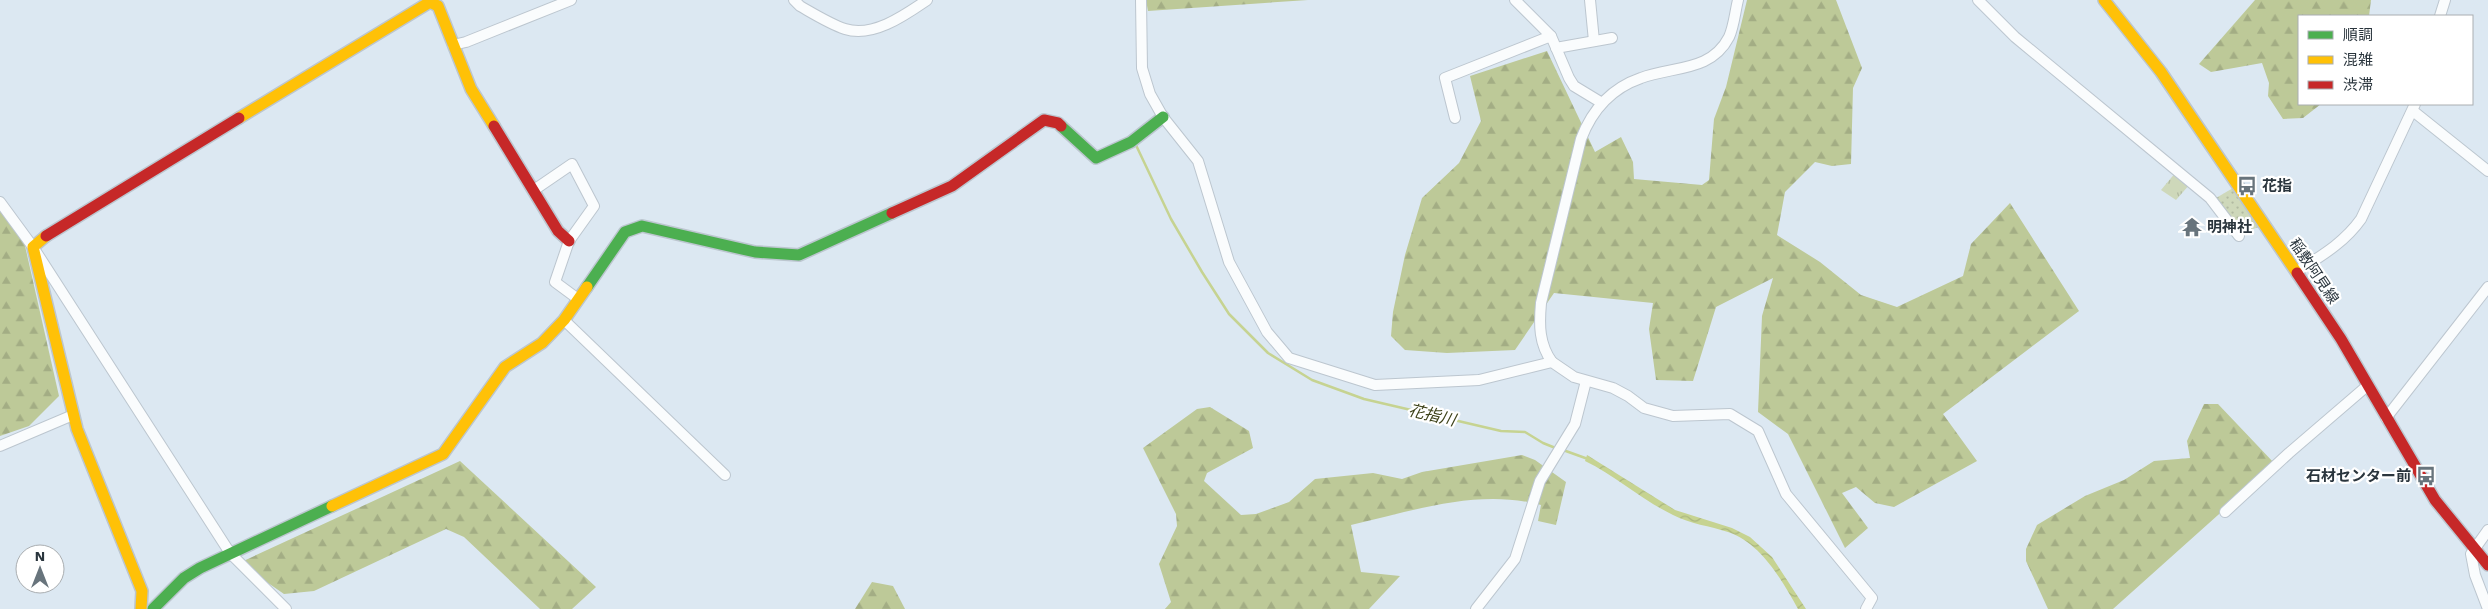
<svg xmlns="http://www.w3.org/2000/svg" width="2488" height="609" viewBox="0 0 2488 609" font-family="'Work Sans','Noto Sans JP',sans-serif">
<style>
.grass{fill:url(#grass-tufts)}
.forest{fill:url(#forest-firs)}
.park{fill:url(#park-dots)}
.water{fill:url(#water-waves)}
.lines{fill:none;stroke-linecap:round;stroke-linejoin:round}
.stream{stroke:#c6d391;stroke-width:2.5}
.street-casing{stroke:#bcc6cf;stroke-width:12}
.fast-casing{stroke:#bcc6cf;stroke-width:14}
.slow-casing{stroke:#bcc6cf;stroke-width:14}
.jam-casing{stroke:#bcc6cf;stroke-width:14}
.street{stroke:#fafcfd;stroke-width:10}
.fast{stroke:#4caf50;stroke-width:11}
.slow{stroke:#ffc107;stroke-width:11}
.jam{stroke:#c62828;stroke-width:11}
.labels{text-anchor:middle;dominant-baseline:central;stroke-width:4.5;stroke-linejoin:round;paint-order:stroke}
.poi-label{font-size:15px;font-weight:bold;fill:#2a353d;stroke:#fff;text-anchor:start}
.street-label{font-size:15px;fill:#2a353d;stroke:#fff}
.water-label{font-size:16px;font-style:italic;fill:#3d4219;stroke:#fff}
</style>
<defs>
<pattern id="grass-tufts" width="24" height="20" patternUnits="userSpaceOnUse" patternTransform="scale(1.25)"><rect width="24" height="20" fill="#ced8ba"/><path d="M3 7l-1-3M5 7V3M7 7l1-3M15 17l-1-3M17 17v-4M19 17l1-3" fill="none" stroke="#b1baa1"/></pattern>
<pattern id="forest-firs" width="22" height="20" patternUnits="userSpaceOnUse" patternTransform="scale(1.25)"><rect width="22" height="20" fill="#bdc998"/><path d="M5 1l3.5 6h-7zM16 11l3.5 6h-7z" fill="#a3ad84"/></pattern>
<pattern id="park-dots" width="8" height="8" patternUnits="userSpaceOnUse" patternTransform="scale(1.25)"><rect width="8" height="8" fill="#ced8ba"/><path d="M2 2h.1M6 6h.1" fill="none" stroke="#b1baa1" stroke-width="1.8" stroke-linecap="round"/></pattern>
<pattern id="water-waves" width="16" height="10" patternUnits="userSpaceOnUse" patternTransform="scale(1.25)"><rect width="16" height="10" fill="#c6d391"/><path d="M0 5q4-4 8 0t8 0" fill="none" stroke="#aab67e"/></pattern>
</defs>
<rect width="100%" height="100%" fill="#dce8f2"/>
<!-- grass -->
<polygon class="grass" points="2176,172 2190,184 2176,200 2161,190"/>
<!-- forest -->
<g class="forest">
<polygon points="1146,0 1308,0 1148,11"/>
<polygon points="1747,0 1836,0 1862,68 1853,88 1851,164 1832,166 1815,162 1785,192 1777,235 1820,262 1861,295 1897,307 1963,276 1971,244 2010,203 2079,311 1943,414 1977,461 1894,507 1875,503 1856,487 1842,493 1868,528 1845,548 1788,434 1758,412 1762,316 1773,278 1716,307 1693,381 1656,380 1649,329 1653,303 1554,293 1515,350 1447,353 1405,350 1391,336 1393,312 1405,255 1422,198 1459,163 1481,121 1470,76 1547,51 1595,152 1621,137 1633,162 1634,179 1702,185 1709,180 1714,119 1726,87"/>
<polygon points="2255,0 2371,0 2369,16 2299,16 2299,104 2321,104 2303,118 2283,119 2268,96 2269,83 2262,63 2211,72 2199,64"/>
<polygon points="0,207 23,237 59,396 29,426 0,436"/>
<polygon points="2204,404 2218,404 2275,464 2113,609 2048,609 2026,561 2026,549 2037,525 2085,496 2124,480 2154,461 2190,458 2187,441"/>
<path d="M 1210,407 L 1249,431 L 1253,448 L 1207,473 L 1204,481 L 1241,515 L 1256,514 L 1289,502 L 1315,479 L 1373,473 L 1402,479 L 1422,472 L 1522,455 L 1535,460 L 1566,482 L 1556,525 L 1538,521 L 1541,505 C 1478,488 1413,511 1351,525 L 1361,572 L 1400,576 L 1369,609 L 1165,609 L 1171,602 L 1159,564 L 1177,526 L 1176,514 L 1143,448 L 1197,409 Z"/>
<polygon points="460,461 596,587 572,609 540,609 464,537 446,529 314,591 284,594 239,563"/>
<polygon points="872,582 893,586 905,609 855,609"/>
</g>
<!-- park -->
<polygon class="park" points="2233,188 2259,227 2241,233 2216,198"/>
<!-- water -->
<path class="water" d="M 1587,455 L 1675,510 L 1732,528 L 1750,537 L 1772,557 L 1806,609 L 1798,609 C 1782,580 1761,543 1728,532 C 1710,526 1690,524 1673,515 C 1642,500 1616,476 1585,461 Z"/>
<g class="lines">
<!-- stream -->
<g class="stream">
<polyline points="1135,143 1171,219 1202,272 1229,314 1268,353 1312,380 1364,399 1501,431 1525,432 1543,443 1558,449"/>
<polyline points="1563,450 1588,459"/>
</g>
<defs>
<g id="street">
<path d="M 794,0 L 800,6 C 814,14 830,24 845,29 C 873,38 905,15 927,0"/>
<polyline points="1141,0 1142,68 1150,94 1163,117 1198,161 1229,262 1267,332 1289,358 1375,385 1479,380 1552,362 1574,377 1613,388 1628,396 1644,408 1673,416 1730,414 1758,431 1786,494 1872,598 1866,609"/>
<polyline points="1515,0 1551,36"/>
<polyline points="1590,0 1594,41"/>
<polyline points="1978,0 2015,37 2210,198 2239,236"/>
<polyline points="2440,16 2445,0"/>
<polyline points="453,45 466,42 571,0"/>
<polyline points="1556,48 1612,38"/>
<polyline points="2413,111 2488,171"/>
<polyline points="1455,118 1445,78 1551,36 1569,78 1574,86 1602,103"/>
<polyline points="534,190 572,164 594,206 569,241 555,282 578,299"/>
<polyline points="0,202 33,247 230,553 286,609"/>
<path d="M 2296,272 C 2321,256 2344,243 2361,219 L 2415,104"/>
<polyline points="564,320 725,475"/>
<path d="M 1552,362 C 1539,344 1539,325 1541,303 L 1581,139 C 1592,110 1612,88 1641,78 C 1673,66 1711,72 1729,37 C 1734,26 1735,12 1738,0"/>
<polyline points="2386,418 2488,287"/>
<polyline points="0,446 73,415"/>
<polyline points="2225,512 2289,453 2367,386"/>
<polyline points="2488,530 2471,554 2475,575 2488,609"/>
<polyline points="1476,609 1515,559 1540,481 1575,424 1586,381"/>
</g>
<g id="fast">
<polyline points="1061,126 1096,158 1131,142 1163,117"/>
<polyline points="587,287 625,232 642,226 755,252 799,255 892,213"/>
<polyline points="153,609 184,578 200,568 332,506"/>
</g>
<g id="slow">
<polyline points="2104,0 2161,72 2297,273"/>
<polyline points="239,118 430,2 438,6 471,89 494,126"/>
<polyline points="46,236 33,247 77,429 142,591 141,609"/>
<polyline points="332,506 443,454 505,367 542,343 564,320 587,287"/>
</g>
<g id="jam">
<polyline points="494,126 558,231 569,241"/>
<polyline points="892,213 952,186 1044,120 1058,123 1061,126"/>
<polyline points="46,236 239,118"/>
<polyline points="2297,273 2341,339 2435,500 2488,565"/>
</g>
</defs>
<!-- street casing -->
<use href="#street" class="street-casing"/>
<!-- fast casing -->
<use href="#fast" class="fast-casing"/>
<!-- slow casing -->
<use href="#slow" class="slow-casing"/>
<!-- jam casing -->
<use href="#jam" class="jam-casing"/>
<!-- street -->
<use href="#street" class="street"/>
<!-- fast -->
<use href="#fast" class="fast"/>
<!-- slow -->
<use href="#slow" class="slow"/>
<!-- jam -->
<use href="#jam" class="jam"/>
</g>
<!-- icons -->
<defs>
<symbol id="bus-bare" viewBox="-9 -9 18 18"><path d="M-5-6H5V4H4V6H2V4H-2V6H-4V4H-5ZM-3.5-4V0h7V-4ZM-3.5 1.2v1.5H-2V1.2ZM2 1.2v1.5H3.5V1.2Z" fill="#68747c" stroke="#fff" stroke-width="2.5" paint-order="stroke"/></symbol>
<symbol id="temple-bare" viewBox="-9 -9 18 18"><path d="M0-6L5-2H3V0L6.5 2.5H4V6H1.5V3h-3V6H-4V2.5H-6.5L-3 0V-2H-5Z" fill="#68747c" stroke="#fff" stroke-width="2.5" paint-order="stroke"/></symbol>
</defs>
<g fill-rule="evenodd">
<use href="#bus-bare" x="2233" y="172" width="28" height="28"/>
<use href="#temple-bare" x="2178" y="213" width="28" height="28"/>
<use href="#bus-bare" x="2412" y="462" width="28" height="28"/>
</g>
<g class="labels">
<!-- poi labels -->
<g class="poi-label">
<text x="2262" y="186">花指</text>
<text x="2207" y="227">明神社</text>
<text x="2411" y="476" text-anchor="end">石材センター前</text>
</g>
<!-- street labels -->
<g class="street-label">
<text transform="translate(2314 271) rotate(56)">稲敷阿見線</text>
</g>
<!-- water labels -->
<g class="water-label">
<text transform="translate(1432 415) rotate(13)">花指川</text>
</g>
</g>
<!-- legend -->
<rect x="2298" y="15" width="175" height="90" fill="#ffffff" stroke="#aaaeb1"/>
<rect x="2308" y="31" width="25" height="8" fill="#4caf50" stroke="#aaaeb1"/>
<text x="2343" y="40" font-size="15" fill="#2a353d">順調</text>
<rect x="2308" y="56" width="25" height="8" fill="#ffc107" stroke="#aaaeb1"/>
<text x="2343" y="65" font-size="15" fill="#2a353d">混雑</text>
<rect x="2308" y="81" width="25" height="8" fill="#c62828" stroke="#aaaeb1"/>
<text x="2343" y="90" font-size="15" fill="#2a353d">渋滞</text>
<!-- north arrow -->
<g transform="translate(40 569)"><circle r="24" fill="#ffffff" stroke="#aaaeb1"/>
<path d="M0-4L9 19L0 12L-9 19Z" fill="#68747c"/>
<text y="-8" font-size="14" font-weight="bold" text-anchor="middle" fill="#2a353d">N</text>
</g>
</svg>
